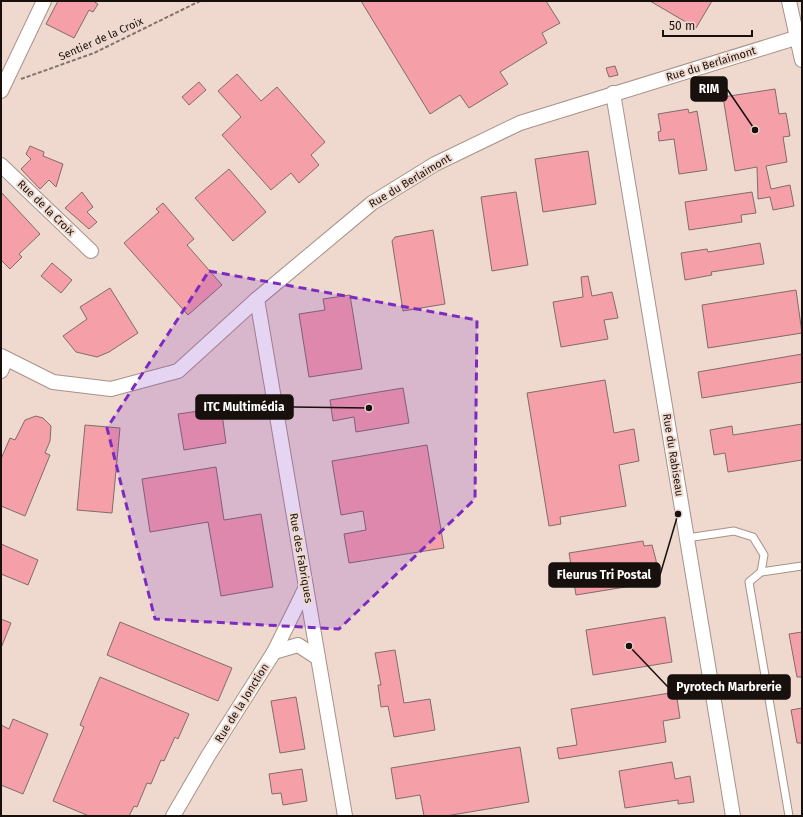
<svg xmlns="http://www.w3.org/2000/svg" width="803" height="817" viewBox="0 0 803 817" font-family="'Fira Sans',sans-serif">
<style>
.building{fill:#f59fa8;stroke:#816b6c}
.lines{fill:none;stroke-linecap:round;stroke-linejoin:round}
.service-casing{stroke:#a79288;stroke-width:9}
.minor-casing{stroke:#a79288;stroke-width:16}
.path{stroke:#82746d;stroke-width:2;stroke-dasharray:4 2;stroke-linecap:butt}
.service{stroke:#fff;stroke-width:7}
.minor{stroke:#fff;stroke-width:14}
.marked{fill:#7b2cbf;fill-opacity:0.2;stroke:#7b2cbf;stroke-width:3;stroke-dasharray:8 5;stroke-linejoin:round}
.labels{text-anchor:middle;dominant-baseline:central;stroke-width:4;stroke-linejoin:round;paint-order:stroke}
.street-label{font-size:11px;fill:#17100c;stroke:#efd9cf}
.leader{fill:none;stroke:#17100c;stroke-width:1.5}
.callout-dot{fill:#17100c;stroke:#efd9cf;stroke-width:1.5}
.callout{fill:#17100c;stroke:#17100c;stroke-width:1.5}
.callout-label{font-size:12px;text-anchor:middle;font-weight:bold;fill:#fff}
</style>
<rect width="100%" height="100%" fill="#efd9cf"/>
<!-- building -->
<g class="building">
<polygon points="58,1 93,1 98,4 93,12 89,10 74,38 46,24"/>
<polygon points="361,1 546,1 560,23 542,33 547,43 500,72 508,84 469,108 460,95 430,114"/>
<polygon points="650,1 712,1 696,28"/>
<polygon points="615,66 618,75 609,77 606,68"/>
<polygon points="237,74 261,101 277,87 325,142 311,155 319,165 299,183 291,173 271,190 222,135 241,117 218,91"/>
<polygon points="199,82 206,90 189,105 182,97"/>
<polygon points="775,89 779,114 786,113 790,136 783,137 787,162 766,166 771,189 790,185 794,206 773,210 770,197 758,199 757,167 735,171 723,97"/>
<polygon points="688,109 689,113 697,111 707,170 679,174 674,139 659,141 658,132 661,131 658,114"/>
<polygon points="30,146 44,152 43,156 63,164 56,187 49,180 40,189 21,169 31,159 26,154"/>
<polygon points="588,151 596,204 543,212 535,159"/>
<polygon points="229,169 266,212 233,241 195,198"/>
<polygon points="1,192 40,234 19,254 22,257 10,269 1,260"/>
<polygon points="82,192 93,207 87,212 97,222 89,229 65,208"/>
<polygon points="516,192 528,265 492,271 481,197"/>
<polygon points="752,192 756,213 741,215 742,222 689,230 685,202"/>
<polygon points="163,203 194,239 187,245 222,285 188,315 124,243 159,212 156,209"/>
<polygon points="433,230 445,304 403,311 392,241 395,237"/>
<polygon points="760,243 764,264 711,272 712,275 685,280 681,253 707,249 708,252"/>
<polygon points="52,263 72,280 61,293 41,276"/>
<polygon points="588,276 592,296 612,292 618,318 604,320 608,339 561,347 553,302 583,297 581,277"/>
<polygon points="110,288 138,333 109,352 97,357 76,352 63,336 87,319 80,307"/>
<polygon points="796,290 802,333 708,348 702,305"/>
<polygon points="350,295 362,369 309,377 299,314 325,310 323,299"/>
<polygon points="802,354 802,382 702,398 698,372"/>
<polygon points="605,380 614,433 634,429 639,461 619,465 626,506 560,517 561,524 549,526 527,393"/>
<polygon points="403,388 409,423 356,432 354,417 333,421 330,400"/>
<polygon points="240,395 242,411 222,414 226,443 184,450 178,414 220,408 219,398"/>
<polygon points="36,416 43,418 51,426 50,441 45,453 50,455 25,516 1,506 1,459 10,438 15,440 25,420"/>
<polygon points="802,424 802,460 728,472 725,453 714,455 710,430 732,426 733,435"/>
<polygon points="85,425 120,428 112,513 77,510"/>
<polygon points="427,445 444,548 349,563 344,534 366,530 363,511 341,515 332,461"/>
<polygon points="216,467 224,520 261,514 273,587 221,596 208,522 150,532 142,479"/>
<polygon points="643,541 644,546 652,545 656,560 657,577 649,578 650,583 576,595 569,553"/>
<polygon points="1,544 38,560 28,585 1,574"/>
<polygon points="665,617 672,662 593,675 586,630"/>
<polygon points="1,619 11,623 1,648"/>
<polygon points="120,622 232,668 218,701 107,655"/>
<polygon points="802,632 802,677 797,677 789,634"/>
<polygon points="395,650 404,703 430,699 435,730 394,737 388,706 381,707 378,685 381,685 375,653"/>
<polygon points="100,677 189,714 178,739 175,737 164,761 161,760 151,784 147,783 137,807 134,806 129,816 89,816 53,801 84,727 80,725"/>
<polygon points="676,692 680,718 663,721 666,742 559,759 557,748 577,745 571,709"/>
<polygon points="296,697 305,749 280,753 271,701"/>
<polygon points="802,708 802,743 797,743 791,710"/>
<polygon points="13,719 48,734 23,794 1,785 1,725 9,729"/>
<polygon points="520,747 529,802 446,816 424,816 420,795 396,799 391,768"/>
<polygon points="672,762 675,779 690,776 694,802 678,804 678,800 625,808 619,771"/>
<polygon points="302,769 307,801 283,805 281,793 272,794 269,774"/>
</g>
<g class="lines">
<defs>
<g id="service">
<polyline points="687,538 734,531 753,537 764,555 761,572 749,582 789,816"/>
<polyline points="761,572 802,566"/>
</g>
<g id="minor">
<polyline points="789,1 802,60"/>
<polyline points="1,91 44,1"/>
<polyline points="613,93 733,816"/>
<polyline points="1,165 91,251"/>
<polyline points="257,299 345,816"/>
<polyline points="1,356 53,382 111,389 178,371 257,299 372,203 435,164 520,123 802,36"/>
<polyline points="1,371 6,359"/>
<polyline points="274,652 298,645 318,658"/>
<polyline points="173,816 208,756 274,652 306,587"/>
</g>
</defs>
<!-- service casing -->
<use href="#service" class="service-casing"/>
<!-- minor casing -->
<use href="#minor" class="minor-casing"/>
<!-- path -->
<polyline class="path" points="21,79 94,53 200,1"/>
<!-- service -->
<use href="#service" class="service"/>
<!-- minor -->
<use href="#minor" class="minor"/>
</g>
<!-- marked area -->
<path class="marked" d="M 209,271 L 477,320 L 475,499 L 339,629 L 155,619 L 107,428 Z"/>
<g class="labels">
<!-- street labels -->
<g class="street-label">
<text transform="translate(101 39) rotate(-24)">Sentier de la Croix</text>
<text transform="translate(711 64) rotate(-17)">Rue du Berlaimont</text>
<text transform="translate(410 181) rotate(-31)">Rue du Berlaimont</text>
<text transform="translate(46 208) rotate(44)">Rue de la Croix</text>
<text transform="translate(673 455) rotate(81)">Rue du Rabiseau</text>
<text transform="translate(301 558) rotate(80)">Rue des Fabriques</text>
<text transform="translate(242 703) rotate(-58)">Rue de la Jonction</text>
</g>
</g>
<!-- callouts -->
<path class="leader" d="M755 130L727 89M369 408L293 407M678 514L660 575M629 646L668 687"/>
<g class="callout-dot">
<circle cx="755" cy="130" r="4"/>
<circle cx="369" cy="408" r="4"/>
<circle cx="678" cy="514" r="4"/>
<circle cx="629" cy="646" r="4"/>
</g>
<g class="callout">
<rect x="691" y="77" width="36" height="24" rx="4"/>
<rect x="196" y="395" width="97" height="24" rx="4"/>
<rect x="549" y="563" width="111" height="24" rx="4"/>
<rect x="668" y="675" width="122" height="24" rx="4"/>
</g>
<g class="callout-label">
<text x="709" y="93">RIM</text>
<text x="244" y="411">ITC Multimédia</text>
<text x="604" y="579">Fleurus Tri Postal</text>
<text x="729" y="691">Pyrotech Marbrerie</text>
</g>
<!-- border -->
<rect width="803" height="817" fill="none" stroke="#17100c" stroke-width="4"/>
<!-- scale -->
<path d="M663 30v6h89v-6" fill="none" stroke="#17100c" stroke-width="2"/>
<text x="669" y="30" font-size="12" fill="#17100c" stroke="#efd9cf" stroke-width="3" paint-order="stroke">50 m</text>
</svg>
